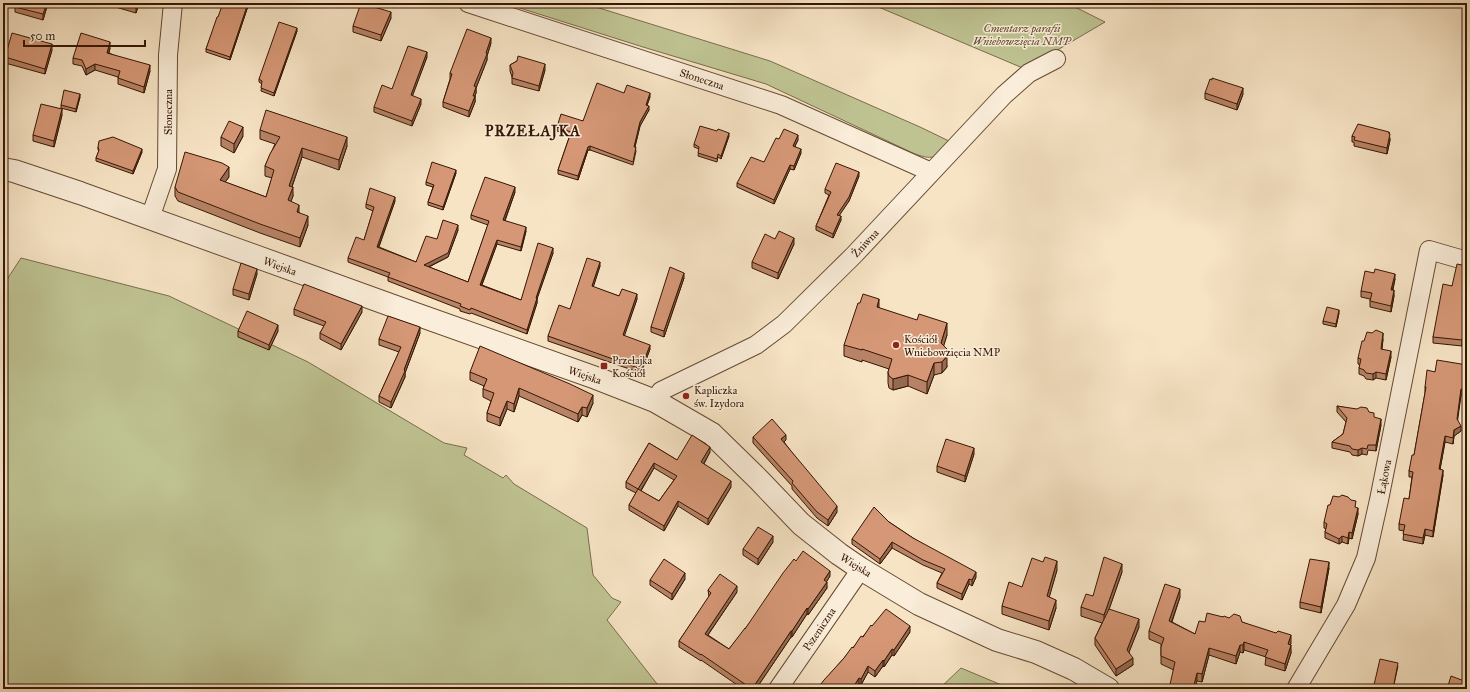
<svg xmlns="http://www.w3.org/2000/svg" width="1470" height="692" font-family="'IM FELL Great Primer',serif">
  <rect width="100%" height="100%" fill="#f7e4c5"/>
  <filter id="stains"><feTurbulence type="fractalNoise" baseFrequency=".005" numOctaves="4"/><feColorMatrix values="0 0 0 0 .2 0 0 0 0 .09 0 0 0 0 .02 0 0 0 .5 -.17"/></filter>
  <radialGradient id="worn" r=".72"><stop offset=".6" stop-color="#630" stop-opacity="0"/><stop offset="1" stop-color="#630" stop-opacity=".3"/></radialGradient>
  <g fill="#bfc392" stroke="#7a6d4b">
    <path d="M 504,3 L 583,3 L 770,61 L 920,127 L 951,142 C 935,157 936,161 915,154 L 766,84 L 643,47 Z"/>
    <path d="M 869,3 L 1067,3 L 1105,22 L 1025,69 Z"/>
    <path d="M 21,258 L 169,296 L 308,362 L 444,443 L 467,448 L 464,455 L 503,478 L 506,475 L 514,484 L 587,528 L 593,575 L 612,598 L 621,602 L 607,620 L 661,689 L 3,689 L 3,281 L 6,281 Z"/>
    <path d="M 961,668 L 1011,689 L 939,689 Z"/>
  </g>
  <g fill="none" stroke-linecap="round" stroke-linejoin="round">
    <g stroke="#664a34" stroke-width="20">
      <g id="minor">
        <path d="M 468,3 L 781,105 L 931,172"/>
        <path d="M 150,218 L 167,169 L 168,55 L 173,3"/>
        <path d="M 655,401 L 661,391 L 756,345 L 784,324 L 854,255 L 1004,95 L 1029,73 L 1056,59"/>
        <path d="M 778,689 L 861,569"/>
        <path d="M 1296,689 L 1346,605 L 1366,558 L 1379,500 L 1429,250 L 1467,261"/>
      </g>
    </g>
    <g stroke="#664a34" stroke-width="24">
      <path id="tertiary" d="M 3,169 L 14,171 L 80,193 L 410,312 L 596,378 L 655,401 L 712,434 L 759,480 L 801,524 L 839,554 L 861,569 L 919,604 L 997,640 L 1036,652 L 1074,669 L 1108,689"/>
    </g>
    <use href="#minor" stroke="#faedd9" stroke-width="18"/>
    <use href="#tertiary" stroke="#faedd9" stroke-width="22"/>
  </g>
  <g fill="#b78265" stroke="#361704" fill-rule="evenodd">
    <path d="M 48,3 L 43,20 L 15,12 L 15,7 Z"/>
    <path d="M 112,3 L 139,3 L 136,13 L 112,6 Z"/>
    <path d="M 249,3 L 230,60 L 206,52 L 206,49 L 218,17 Z"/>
    <path d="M 391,18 L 381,41 L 353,32 L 353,26 Z"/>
    <path d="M 297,31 L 274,96 L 261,91 L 262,84 L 259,82 L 259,79 Z"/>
    <path d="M 491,43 L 487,56 L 487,60 L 476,88 L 476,93 L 475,96 L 475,102 L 469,117 L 443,107 L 443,102 L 450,79 L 450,73 Z"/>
    <path d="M 110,48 L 109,53 L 150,71 L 144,93 L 118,84 L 118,77 L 95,70 L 86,75 L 82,66 L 73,64 L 73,58 Z"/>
    <path d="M 52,50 L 45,74 L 5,63 L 5,57 Z"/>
    <path d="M 427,57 L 412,96 L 421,104 L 412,126 L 374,112 L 374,107 L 392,89 Z"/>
    <path d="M 517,61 L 545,70 L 539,91 L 512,84 L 512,77 L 510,71 L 510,65 Z"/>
    <path d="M 624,93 L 650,97 L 647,105 L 649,110 L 640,126 L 635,147 L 636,151 L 633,165 L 590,150 L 588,150 L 578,180 L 558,174 L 558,170 L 570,135 L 557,131 L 557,127 L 583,121 Z"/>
    <path d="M 1205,93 L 1243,94 L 1237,110 L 1205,99 Z"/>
    <path d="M 80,97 L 76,112 L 61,108 L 61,105 Z"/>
    <path d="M 62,115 L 54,147 L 33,141 L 33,135 Z"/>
    <path d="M 260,130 L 347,146 L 339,170 L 302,157 L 292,187 L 293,196 L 291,201 L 308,225 L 300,247 L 260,233 L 178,201 L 175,196 L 175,187 L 229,177 L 225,182 L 266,197 L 272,178 L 265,176 L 265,166 L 275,144 L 260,139 Z"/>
    <path d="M 1389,134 L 1390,140 L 1387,154 L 1354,146 L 1354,142 L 1352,142 L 1352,136 Z"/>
    <path d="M 243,136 L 234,153 L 221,146 L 221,137 Z"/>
    <path d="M 729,136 L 721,159 L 718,157 L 717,162 L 698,156 L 699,149 L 694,147 L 694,144 Z"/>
    <path d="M 798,140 L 795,146 L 801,153 L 794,170 L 790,169 L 774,204 L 737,187 L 737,183 L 764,162 Z"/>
    <path d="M 98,147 L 142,152 L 133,174 L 96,161 L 96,158 L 99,151 L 98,150 Z"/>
    <path d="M 456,173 L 443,210 L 428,205 L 428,202 L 433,187 L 426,185 L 426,182 Z"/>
    <path d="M 859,176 L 849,201 L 839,215 L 841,220 L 833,238 L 816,230 L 816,226 L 829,195 L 825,193 L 825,189 Z"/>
    <path d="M 515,192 L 505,221 L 526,231 L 521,251 L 497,244 L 482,285 L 521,300 L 553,253 L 537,298 L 537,303 L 527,334 L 471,313 L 470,314 L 460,311 L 460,309 L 388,281 L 388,277 L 348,262 L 348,258 L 364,240 L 373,211 L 366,208 L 366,204 L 395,201 L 379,247 L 416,262 L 437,239 L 458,230 L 448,257 L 429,267 L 468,282 L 488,225 L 471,219 L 471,215 Z"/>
    <path d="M 775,239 L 794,244 L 778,279 L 752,268 L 752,262 Z"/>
    <path d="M 600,266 L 593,287 L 619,296 L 637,299 L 624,336 L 650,349 L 641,373 L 548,341 L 548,336 L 570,309 Z"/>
    <path d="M 1467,266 L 1467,322 L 1462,346 L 1433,343 L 1433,337 L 1452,286 Z"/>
    <path d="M 257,274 L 249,300 L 233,295 L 233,289 Z"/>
    <path d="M 684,278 L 664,337 L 651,332 L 651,327 Z"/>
    <path d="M 1395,279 L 1393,290 L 1394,296 L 1391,312 L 1370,307 L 1370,299 L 1361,297 L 1361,291 Z"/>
    <path d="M 879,308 L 947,335 L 943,346 L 947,367 L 942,373 L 934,375 L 927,394 L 908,386 L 893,390 L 889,388 L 888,383 L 888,372 L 889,369 L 862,360 L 862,362 L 844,356 L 844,345 Z"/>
    <path d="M 294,309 L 362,312 L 341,350 L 320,339 L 320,333 L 324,326 L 294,315 Z"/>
    <path d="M 1339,313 L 1336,327 L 1323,324 L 1323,321 Z"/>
    <path d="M 238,331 L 278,331 L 269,350 L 238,337 Z"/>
    <path d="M 420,333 L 405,373 L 405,377 L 391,408 L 379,402 L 379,396 L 399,352 L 379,345 L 379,339 Z"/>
    <path d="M 1383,339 L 1382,349 L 1391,357 L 1386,380 L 1376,378 L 1373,380 L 1366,379 L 1364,376 L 1359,374 L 1359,368 L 1360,365 L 1358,364 L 1358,358 Z"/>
    <path d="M 1467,365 L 1467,374 L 1463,395 L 1461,395 L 1457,420 L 1461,431 L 1454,436 L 1453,444 L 1445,442 L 1440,469 L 1443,475 L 1433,537 L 1425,535 L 1423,544 L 1403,540 L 1404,531 L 1399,530 L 1399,524 L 1409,499 L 1412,477 L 1409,477 L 1409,471 L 1414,455 L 1425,393 L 1425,387 L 1435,372 Z"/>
    <path d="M 470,372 L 593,403 L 587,417 L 582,415 L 578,422 L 519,396 L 514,412 L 507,409 L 500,426 L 487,421 L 487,413 L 491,401 L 483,397 L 483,389 L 484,386 L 470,380 Z"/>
    <path d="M 1337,406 L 1369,412 L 1381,425 L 1376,451 L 1368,450 L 1367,455 L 1362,454 L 1358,456 L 1352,455 L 1350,452 L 1332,448 L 1332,442 L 1343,434 L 1346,422 L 1337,412 Z"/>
    <path d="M 753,437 L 786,440 L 784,442 L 837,512 L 828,526 L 817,518 L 792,489 L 792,486 L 753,443 Z"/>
    <path d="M 649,443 L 677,460 L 710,452 L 704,464 L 731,487 L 708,525 L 678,506 L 664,531 L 629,510 L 629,505 L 636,493 L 626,488 L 626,482 ZM 654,468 L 674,480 L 659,501 L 641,491 Z"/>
    <path d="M 974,454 L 965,482 L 937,472 L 937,466 Z"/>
    <path d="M 1356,507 L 1358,514 L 1352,539 L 1349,538 L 1348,544 L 1342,542 L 1339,544 L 1325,538 L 1325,532 L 1326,529 L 1324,528 L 1324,522 Z"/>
    <path d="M 889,522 L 913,538 L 976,577 L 972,586 L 969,584 L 962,600 L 937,588 L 937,583 L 942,573 L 923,565 L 892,548 L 880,564 L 852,544 L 852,539 Z"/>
    <path d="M 773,542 L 758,565 L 743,555 L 743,549 Z"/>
    <path d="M 796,561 L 830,576 L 826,582 L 827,588 L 808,615 L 807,614 L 792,637 L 791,637 L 756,689 L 743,689 L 701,660 L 701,661 L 679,647 L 679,641 L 709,597 L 708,590 L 737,592 L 708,635 L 729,649 L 745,629 Z"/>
    <path d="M 1329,568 L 1321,613 L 1300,608 L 1300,602 Z"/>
    <path d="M 1057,570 L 1049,597 L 1056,608 L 1049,630 L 1002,614 L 1002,606 L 1022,587 Z"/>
    <path d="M 1122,572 L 1109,609 L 1139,627 L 1129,652 L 1133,665 L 1116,676 L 1095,645 L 1095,638 L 1102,623 L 1081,616 L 1081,607 L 1093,596 Z"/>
    <path d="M 685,579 L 672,600 L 650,585 L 650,580 Z"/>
    <path d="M 1180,597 L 1172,622 L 1195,634 L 1205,622 L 1223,617 L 1242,622 L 1291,643 L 1290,645 L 1291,653 L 1285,671 L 1265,665 L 1266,657 L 1244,650 L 1243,653 L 1240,652 L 1236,664 L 1209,655 L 1202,682 L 1197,681 L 1161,664 L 1161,644 L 1149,639 L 1149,631 Z"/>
    <path d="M 872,626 L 910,632 L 894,656 L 892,655 L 884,667 L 883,666 L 875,677 L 868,672 L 861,685 L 859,683 L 855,689 L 817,689 Z"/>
    <path d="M 1398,666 L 1393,689 L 1380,689 L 1374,688 L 1374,685 Z"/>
  </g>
  <g fill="#956a53" stroke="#361704">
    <path d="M 47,3 L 48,3 L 43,20 L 43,14 Z"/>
    <path d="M 137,3 L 139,3 L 136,13 L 136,7 Z"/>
    <path d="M 248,3 L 249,3 L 230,60 L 230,57 Z"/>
    <path d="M 391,12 L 391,18 L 381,41 L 381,35 Z"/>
    <path d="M 297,28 L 297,31 L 274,96 L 274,93 Z"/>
    <path d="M 491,38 L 491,43 L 487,56 L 487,60 L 476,88 L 476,93 L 473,101 L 473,96 L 474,86 Z"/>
    <path d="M 110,42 L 110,48 L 107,59 L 107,53 Z"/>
    <path d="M 52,44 L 52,50 L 45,74 L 45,69 Z"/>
    <path d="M 427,52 L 427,57 L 411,100 L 411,95 Z"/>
    <path d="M 95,64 L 95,70 L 86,75 L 86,69 Z"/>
    <path d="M 545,64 L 545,70 L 539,91 L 539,86 Z"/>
    <path d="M 150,65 L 150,71 L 144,93 L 144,87 Z"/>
    <path d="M 1243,88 L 1243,94 L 1237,110 L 1237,104 Z"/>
    <path d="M 650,93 L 650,97 L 646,108 L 646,105 Z"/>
    <path d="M 80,94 L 80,97 L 76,112 L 76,109 Z"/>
    <path d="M 475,96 L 475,102 L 469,117 L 469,111 Z"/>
    <path d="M 421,99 L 421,104 L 412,126 L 412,121 Z"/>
    <path d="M 649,106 L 649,110 L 640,126 L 634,150 L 634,147 L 640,122 Z"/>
    <path d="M 62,109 L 62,115 L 54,147 L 54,141 Z"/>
    <path d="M 243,127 L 243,136 L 234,153 L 234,144 Z"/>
    <path d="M 1389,132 L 1390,140 L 1387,154 L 1387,148 Z"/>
    <path d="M 729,133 L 729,136 L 721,159 L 721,156 Z"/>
    <path d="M 798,135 L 798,140 L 793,150 L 793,146 Z"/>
    <path d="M 347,137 L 347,146 L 339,170 L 339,160 Z"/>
    <path d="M 590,146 L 590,150 L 588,150 L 578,180 L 578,176 L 588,147 Z"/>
    <path d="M 302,148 L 302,157 L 289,195 L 289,186 Z"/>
    <path d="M 142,149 L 142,152 L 133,174 L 133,171 Z"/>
    <path d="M 801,149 L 801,153 L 794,170 L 794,166 Z"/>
    <path d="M 790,165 L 790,169 L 774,204 L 774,200 Z"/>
    <path d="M 229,167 L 229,177 L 220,189 L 220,180 Z"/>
    <path d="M 456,170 L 456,173 L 443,210 L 443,207 Z"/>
    <path d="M 859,172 L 859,176 L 849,201 L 837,219 L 837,215 Z"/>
    <path d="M 293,187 L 293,196 L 288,209 L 288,200 Z"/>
    <path d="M 515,187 L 515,192 L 503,225 L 503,220 Z"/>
    <path d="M 395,197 L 395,201 L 377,251 L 377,247 Z"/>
    <path d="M 299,205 L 299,214 L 297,212 Z"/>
    <path d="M 308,216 L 308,225 L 300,247 L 300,238 Z"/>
    <path d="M 841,216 L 841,220 L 833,238 L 833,234 Z"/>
    <path d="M 458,225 L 458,230 L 448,257 L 424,269 L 424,265 Z"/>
    <path d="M 526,227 L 526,231 L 521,251 L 521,247 Z"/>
    <path d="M 794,238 L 794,244 L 778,279 L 778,273 Z"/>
    <path d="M 497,240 L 497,244 L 480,289 L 480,285 Z"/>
    <path d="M 553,248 L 553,253 L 536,302 L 536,298 Z"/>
    <path d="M 600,262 L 600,266 L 592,291 L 592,286 Z"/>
    <path d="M 257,269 L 257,274 L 249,300 L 249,294 Z"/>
    <path d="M 684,273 L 684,278 L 664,337 L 664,331 Z"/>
    <path d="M 1395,274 L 1395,279 L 1391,295 L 1391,290 Z"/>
    <path d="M 1394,290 L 1394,296 L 1391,312 L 1391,306 Z"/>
    <path d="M 637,294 L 637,299 L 623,340 L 623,335 Z"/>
    <path d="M 537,298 L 537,303 L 527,334 L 527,330 Z"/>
    <path d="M 879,299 L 879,310 L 877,307 Z"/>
    <path d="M 362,306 L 362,312 L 341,350 L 341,344 Z"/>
    <path d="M 1339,310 L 1339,313 L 1336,327 L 1336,324 Z"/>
    <path d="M 1467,316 L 1467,322 L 1462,346 L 1462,340 Z"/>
    <path d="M 947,323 L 947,335 L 941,355 L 941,343 Z"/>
    <path d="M 278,325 L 278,331 L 269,350 L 269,345 Z"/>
    <path d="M 420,327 L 420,333 L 405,373 L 405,377 L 391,408 L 391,402 L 404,370 Z"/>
    <path d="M 1383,333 L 1383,339 L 1381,355 L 1381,349 Z"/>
    <path d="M 650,345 L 650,349 L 641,373 L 641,369 Z"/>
    <path d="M 1391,351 L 1391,357 L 1386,380 L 1386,374 Z"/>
    <path d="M 947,356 L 947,367 L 942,373 L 942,362 Z"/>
    <path d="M 934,363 L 934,375 L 927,394 L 927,382 Z"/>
    <path d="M 1467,368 L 1467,374 L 1463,395 L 1463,389 Z"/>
    <path d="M 1376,372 L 1376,378 L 1373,380 L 1373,374 Z"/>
    <path d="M 908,375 L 908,386 L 893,390 L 893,379 Z"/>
    <path d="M 519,388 L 519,396 L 514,412 L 514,404 Z"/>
    <path d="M 1461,389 L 1461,395 L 1457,425 L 1457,419 Z"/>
    <path d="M 593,395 L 593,403 L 587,417 L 587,408 Z"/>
    <path d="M 507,401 L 507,409 L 500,426 L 500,418 Z"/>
    <path d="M 582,407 L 582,415 L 578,422 L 578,414 Z"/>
    <path d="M 1381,419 L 1381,425 L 1376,451 L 1376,445 Z"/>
    <path d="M 1461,426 L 1461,431 L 1454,436 L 1453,444 L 1454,430 Z"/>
    <path d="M 786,435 L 786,440 L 781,445 L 781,439 Z"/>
    <path d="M 1445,436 L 1445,442 L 1439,475 L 1439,469 Z"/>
    <path d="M 710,447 L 710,452 L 701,468 L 701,462 Z"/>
    <path d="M 974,448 L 974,454 L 965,482 L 965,476 Z"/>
    <path d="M 1362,448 L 1362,454 L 1358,456 L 1358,450 Z"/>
    <path d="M 654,463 L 654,468 L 638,495 L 638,489 Z"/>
    <path d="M 1443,470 L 1443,475 L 1433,537 L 1433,531 Z"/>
    <path d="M 731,481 L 731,487 L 708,525 L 708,519 Z"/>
    <path d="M 678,501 L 678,506 L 664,531 L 664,526 Z"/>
    <path d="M 837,506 L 837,512 L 828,526 L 828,520 Z"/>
    <path d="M 1358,508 L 1358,514 L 1352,539 L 1352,533 Z"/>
    <path d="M 1425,529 L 1425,535 L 1423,544 L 1423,538 Z"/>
    <path d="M 1349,532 L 1349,538 L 1348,544 L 1348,538 Z"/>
    <path d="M 773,536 L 773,542 L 758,565 L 758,559 Z"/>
    <path d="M 1342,536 L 1342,542 L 1339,544 L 1339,539 Z"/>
    <path d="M 892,542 L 892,548 L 880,564 L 880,559 Z"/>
    <path d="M 1057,561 L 1057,570 L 1047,605 L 1047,596 Z"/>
    <path d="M 1329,562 L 1329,568 L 1321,613 L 1321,607 Z"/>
    <path d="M 1122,564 L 1122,572 L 1104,624 L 1104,615 Z"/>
    <path d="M 830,571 L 830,576 L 824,586 L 824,580 Z"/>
    <path d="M 976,572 L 976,577 L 972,586 L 972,580 Z"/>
    <path d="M 685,573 L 685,579 L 672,600 L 672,594 Z"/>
    <path d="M 969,579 L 969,584 L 962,600 L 962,594 Z"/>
    <path d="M 827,582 L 827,588 L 808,615 L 808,609 Z"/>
    <path d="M 737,586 L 737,592 L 705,639 L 705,634 Z"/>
    <path d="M 1180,589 L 1180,597 L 1169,629 L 1169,621 Z"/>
    <path d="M 1056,600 L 1056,608 L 1049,630 L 1049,621 Z"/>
    <path d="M 807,608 L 807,614 L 792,637 L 792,631 Z"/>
    <path d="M 1139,619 L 1139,627 L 1127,657 L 1127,650 Z"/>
    <path d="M 910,626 L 910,632 L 894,656 L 894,650 Z"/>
    <path d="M 791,631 L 791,637 L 756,689 L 752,689 Z"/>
    <path d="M 1291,635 L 1291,643 L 1288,652 L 1288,644 Z"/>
    <path d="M 1244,642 L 1244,650 L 1243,653 L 1243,645 Z"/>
    <path d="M 1240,645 L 1240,652 L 1236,664 L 1236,656 Z"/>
    <path d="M 1291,645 L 1291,653 L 1285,671 L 1285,664 Z"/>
    <path d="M 1209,648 L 1209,655 L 1202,682 L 1202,674 Z"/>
    <path d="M 892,649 L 892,655 L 884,667 L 884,661 Z"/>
    <path d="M 1133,658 L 1133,665 L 1116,676 L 1116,669 Z"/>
    <path d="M 883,660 L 883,666 L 875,677 L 875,671 Z"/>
    <path d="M 868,666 L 868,672 L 861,685 L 861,679 Z"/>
    <path d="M 1197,673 L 1197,681 L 1195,689 L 1193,689 Z"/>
    <path d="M 859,678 L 859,683 L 855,689 L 852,689 Z"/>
  </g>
  <g fill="#d59776" stroke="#361704">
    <path d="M 16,3 L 47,3 L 43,14 L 15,7 Z"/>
    <path d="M 123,3 L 137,3 L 136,7 Z"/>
    <path d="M 223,3 L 248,3 L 230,57 L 206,49 L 217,17 L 218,17 Z"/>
    <path d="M 361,3 L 391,12 L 381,35 L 353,26 Z"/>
    <path d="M 279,22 L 297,28 L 274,93 L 261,88 L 262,81 L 259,79 Z"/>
    <path d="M 467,29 L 491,38 L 486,53 L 487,54 L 474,86 L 476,87 L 473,96 L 475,96 L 469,111 L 443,102 L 452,74 L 450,73 Z"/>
    <path d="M 12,33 L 52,44 L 45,69 L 5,57 Z"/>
    <path d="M 81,33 L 110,42 L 107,53 L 150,65 L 144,87 L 118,78 L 120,71 L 95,64 L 86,69 L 82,60 L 73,58 Z"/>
    <path d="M 408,46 L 427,52 L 411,95 L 421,99 L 412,121 L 374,107 L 382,85 L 392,89 Z"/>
    <path d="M 518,56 L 545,64 L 539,86 L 512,78 L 513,73 L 510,65 L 517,61 Z"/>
    <path d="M 1212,78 L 1243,88 L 1237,104 L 1205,93 L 1210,79 L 1212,80 Z"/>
    <path d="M 597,83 L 624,93 L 627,85 L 650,93 L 646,105 L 649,106 L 640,122 L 634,147 L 636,147 L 633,162 L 590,146 L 588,147 L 578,176 L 558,170 L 571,132 L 557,127 L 561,114 L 583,121 Z"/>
    <path d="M 64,90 L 80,94 L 76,109 L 61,105 Z"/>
    <path d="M 41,104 L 62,109 L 54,141 L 33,135 Z"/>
    <path d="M 266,110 L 347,137 L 339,160 L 302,148 L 289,186 L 293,187 L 288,200 L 299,205 L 297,212 L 308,216 L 300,238 L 260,224 L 178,192 L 175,187 L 185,152 L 222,163 L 229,167 L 220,180 L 266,197 L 274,170 L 265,166 L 270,154 L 280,137 L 260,130 Z"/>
    <path d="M 229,121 L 243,127 L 234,144 L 221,137 Z"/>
    <path d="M 1358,124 L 1389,132 L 1389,134 L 1390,134 L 1387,148 L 1354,140 L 1355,137 L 1352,136 Z"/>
    <path d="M 700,126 L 717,131 L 718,129 L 729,133 L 721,156 L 718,154 L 717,159 L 698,153 L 699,147 L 694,144 Z"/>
    <path d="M 784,129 L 798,135 L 793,146 L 801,149 L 794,166 L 790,165 L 774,200 L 737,183 L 751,157 L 764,162 L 776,138 L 779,139 Z"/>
    <path d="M 113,137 L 142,149 L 133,171 L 96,158 L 99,150 L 98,147 L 99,141 Z"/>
    <path d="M 432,162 L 456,170 L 443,207 L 428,202 L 434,185 L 426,182 Z"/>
    <path d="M 836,163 L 859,172 L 849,197 L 837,215 L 841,216 L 833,234 L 816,226 L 831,192 L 825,189 Z"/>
    <path d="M 485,177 L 515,187 L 503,220 L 526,227 L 521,247 L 497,240 L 480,285 L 521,300 L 538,243 L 553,248 L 536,298 L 537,298 L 527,330 L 471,308 L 470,310 L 460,306 L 461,304 L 388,277 L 390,273 L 348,258 L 356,237 L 364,240 L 374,207 L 366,204 L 370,188 L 395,197 L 377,247 L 416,262 L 426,236 L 437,239 L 443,220 L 458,225 L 448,253 L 424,265 L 468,282 L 489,221 L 471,215 Z"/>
    <path d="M 779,231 L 794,238 L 778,273 L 752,262 L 765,234 L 775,239 Z"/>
    <path d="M 587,258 L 600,262 L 592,286 L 619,296 L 622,289 L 637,294 L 623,335 L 650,345 L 641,369 L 548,336 L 559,305 L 570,309 Z"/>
    <path d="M 241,263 L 257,269 L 249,294 L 233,289 Z"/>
    <path d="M 1457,264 L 1467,266 L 1467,316 L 1462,340 L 1433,337 L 1443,284 L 1452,286 Z"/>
    <path d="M 670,267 L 684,273 L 664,331 L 651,327 Z"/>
    <path d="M 1375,269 L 1395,274 L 1391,290 L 1394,290 L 1391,306 L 1370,301 L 1372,293 L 1361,291 L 1365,271 L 1374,273 Z"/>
    <path d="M 304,284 L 362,306 L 341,344 L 320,333 L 326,322 L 294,309 Z"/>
    <path d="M 863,294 L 879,299 L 877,307 L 917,320 L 919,314 L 947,323 L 941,343 L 947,349 L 947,356 L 942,362 L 934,363 L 927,382 L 908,375 L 893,379 L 889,376 L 888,372 L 892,359 L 862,349 L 862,350 L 844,345 L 858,303 L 860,303 Z"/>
    <path d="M 1327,307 L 1339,310 L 1336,324 L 1323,321 Z"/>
    <path d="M 247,311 L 278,325 L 269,345 L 238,331 Z"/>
    <path d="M 388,316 L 420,327 L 404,370 L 405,371 L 391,402 L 379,396 L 401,347 L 379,339 Z"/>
    <path d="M 1376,330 L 1383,333 L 1381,349 L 1391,351 L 1386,374 L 1376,372 L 1373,374 L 1366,373 L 1364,370 L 1359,368 L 1361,359 L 1358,358 L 1362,341 L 1364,341 L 1367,332 L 1372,333 Z"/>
    <path d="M 480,346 L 570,384 L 593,395 L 587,408 L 582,407 L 578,414 L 519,388 L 514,404 L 507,401 L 500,418 L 487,413 L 494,393 L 483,389 L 487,379 L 470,372 Z"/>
    <path d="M 1437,360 L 1467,365 L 1467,368 L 1463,389 L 1461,389 L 1457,419 L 1461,426 L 1454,430 L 1453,438 L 1445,436 L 1439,469 L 1443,470 L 1433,531 L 1425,529 L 1423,538 L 1403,534 L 1405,525 L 1399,524 L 1404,498 L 1409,499 L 1413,472 L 1409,471 L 1412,455 L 1414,455 L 1426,387 L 1425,387 L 1427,370 L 1435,372 Z"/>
    <path d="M 1337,406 L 1357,409 L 1361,407 L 1367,408 L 1369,412 L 1374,413 L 1374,417 L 1381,419 L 1376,445 L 1368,445 L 1367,449 L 1362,448 L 1358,450 L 1352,449 L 1350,446 L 1332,442 L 1343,434 L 1347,418 Z"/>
    <path d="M 772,419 L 786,435 L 781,439 L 837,506 L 828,520 L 817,512 L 792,483 L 793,481 L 753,437 Z"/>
    <path d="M 692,435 L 710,447 L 701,462 L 731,481 L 708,519 L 678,501 L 664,526 L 629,505 L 638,489 L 659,501 L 677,476 L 654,463 L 638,489 L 626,482 L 649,443 L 677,460 Z"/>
    <path d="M 946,439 L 974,448 L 965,476 L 937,466 Z"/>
    <path d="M 1342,495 L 1348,497 L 1351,500 L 1356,501 L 1355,507 L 1358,508 L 1352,533 L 1349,532 L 1348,538 L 1342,536 L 1339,539 L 1325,532 L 1327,524 L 1324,522 L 1328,505 L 1330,505 L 1333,496 L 1339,497 Z"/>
    <path d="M 874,507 L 889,522 L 913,538 L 976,572 L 972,580 L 969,579 L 962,594 L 937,583 L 945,569 L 923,560 L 892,542 L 880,559 L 852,539 Z"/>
    <path d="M 758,527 L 773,536 L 758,559 L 743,549 Z"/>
    <path d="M 803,551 L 830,571 L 824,580 L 827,582 L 808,609 L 807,608 L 792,631 L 791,631 L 752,689 L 701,654 L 701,655 L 679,641 L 711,593 L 708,590 L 720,574 L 737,586 L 705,634 L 729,649 L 745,628 L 745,629 L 783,573 L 794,559 L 796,561 Z"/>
    <path d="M 1045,557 L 1057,561 L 1047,596 L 1056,600 L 1049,621 L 1002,606 L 1009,582 L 1022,587 L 1032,558 L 1043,562 Z"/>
    <path d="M 1104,557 L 1122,564 L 1104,615 L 1081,607 L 1086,594 L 1093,596 Z"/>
    <path d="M 664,559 L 685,573 L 672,594 L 650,580 Z"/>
    <path d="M 1310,559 L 1329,562 L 1321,607 L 1300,602 Z"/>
    <path d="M 1165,584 L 1180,589 L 1169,621 L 1195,634 L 1199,621 L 1205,622 L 1207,613 L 1223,617 L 1224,616 L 1229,618 L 1234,614 L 1240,616 L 1242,622 L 1276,633 L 1278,631 L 1291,635 L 1288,644 L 1291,645 L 1285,664 L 1265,657 L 1268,650 L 1244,642 L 1243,645 L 1240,645 L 1236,656 L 1209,648 L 1202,674 L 1197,673 L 1193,689 L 1169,689 L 1175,662 L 1161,656 L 1161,647 L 1164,638 L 1149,631 Z"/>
    <path d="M 886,609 L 910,626 L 894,650 L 892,649 L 884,661 L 883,660 L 875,671 L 868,666 L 861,679 L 859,678 L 852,689 L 849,688 L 849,689 L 817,689 L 824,680 L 844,658 L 852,647 L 853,648 L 861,636 L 863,637 L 871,625 L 872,626 Z"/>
    <path d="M 1109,609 L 1139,619 L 1127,650 L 1133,658 L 1116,669 L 1095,638 Z"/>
    <path d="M 1380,659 L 1398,663 L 1393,689 L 1374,685 Z"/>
    <path d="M 1451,676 L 1467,682 L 1467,689 L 1447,689 Z"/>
    <path d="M 1316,684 L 1330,689 L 1314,689 Z"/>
    <path d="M 1254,686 L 1261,689 L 1252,689 Z"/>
  </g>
  <g fill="#8f2418" stroke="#faedd9" stroke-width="1.5">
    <circle cx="896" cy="345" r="4"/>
    <rect x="600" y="362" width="8" height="8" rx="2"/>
    <circle cx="686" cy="396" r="4"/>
  </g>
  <g text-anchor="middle" stroke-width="3" stroke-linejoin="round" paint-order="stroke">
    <g font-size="11" font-style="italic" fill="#5f4b2f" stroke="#faedd9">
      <text x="1022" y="32">Cmentarz parafii<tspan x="1022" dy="13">Wniebowzięcia NMP</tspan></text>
    </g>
    <g font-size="11" fill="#361704" stroke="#faedd9">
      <text transform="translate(702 79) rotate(18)" y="4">Słoneczna</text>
      <text transform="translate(168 112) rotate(-90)" y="4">Słoneczna</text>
      <text transform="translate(865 243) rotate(-47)" y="4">Żniwna</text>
      <text transform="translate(280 266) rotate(20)" y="4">Wiejska</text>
      <text transform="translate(585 375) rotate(19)" y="4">Wiejska</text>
      <text transform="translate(1384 477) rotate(-79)" y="4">Łąkowa</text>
      <text transform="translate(856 565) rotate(32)" y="4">Wiejska</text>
      <text transform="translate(819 629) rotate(-56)" y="4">Pszeniczna</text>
    </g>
    <g font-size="11" fill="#361704" stroke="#faedd9" text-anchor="start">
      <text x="904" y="343">Kościół<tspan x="904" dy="13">Wniebowzięcia NMP</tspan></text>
      <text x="612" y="364">Przełajka<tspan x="612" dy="13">Kościół</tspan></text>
      <text x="694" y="394">Kapliczka<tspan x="694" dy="13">św. Izydora</tspan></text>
    </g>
    <g font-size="15" font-weight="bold" letter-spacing="1" fill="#361704" stroke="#faedd9">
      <text x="533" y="136">PRZEŁAJKA</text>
    </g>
  </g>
  <rect width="1470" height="692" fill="none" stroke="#f7e4c5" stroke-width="16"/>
  <rect x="4" y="4" width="1462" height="684" fill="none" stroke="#361704" stroke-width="2"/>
  <rect x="8" y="8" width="1454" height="676" fill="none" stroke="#361704"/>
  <path d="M24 40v6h121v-6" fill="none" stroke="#361704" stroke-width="2"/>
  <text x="30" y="40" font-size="12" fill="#361704" stroke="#faedd9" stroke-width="3" paint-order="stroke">50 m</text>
  <rect width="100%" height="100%" filter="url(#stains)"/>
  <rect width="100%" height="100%" fill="url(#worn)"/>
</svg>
